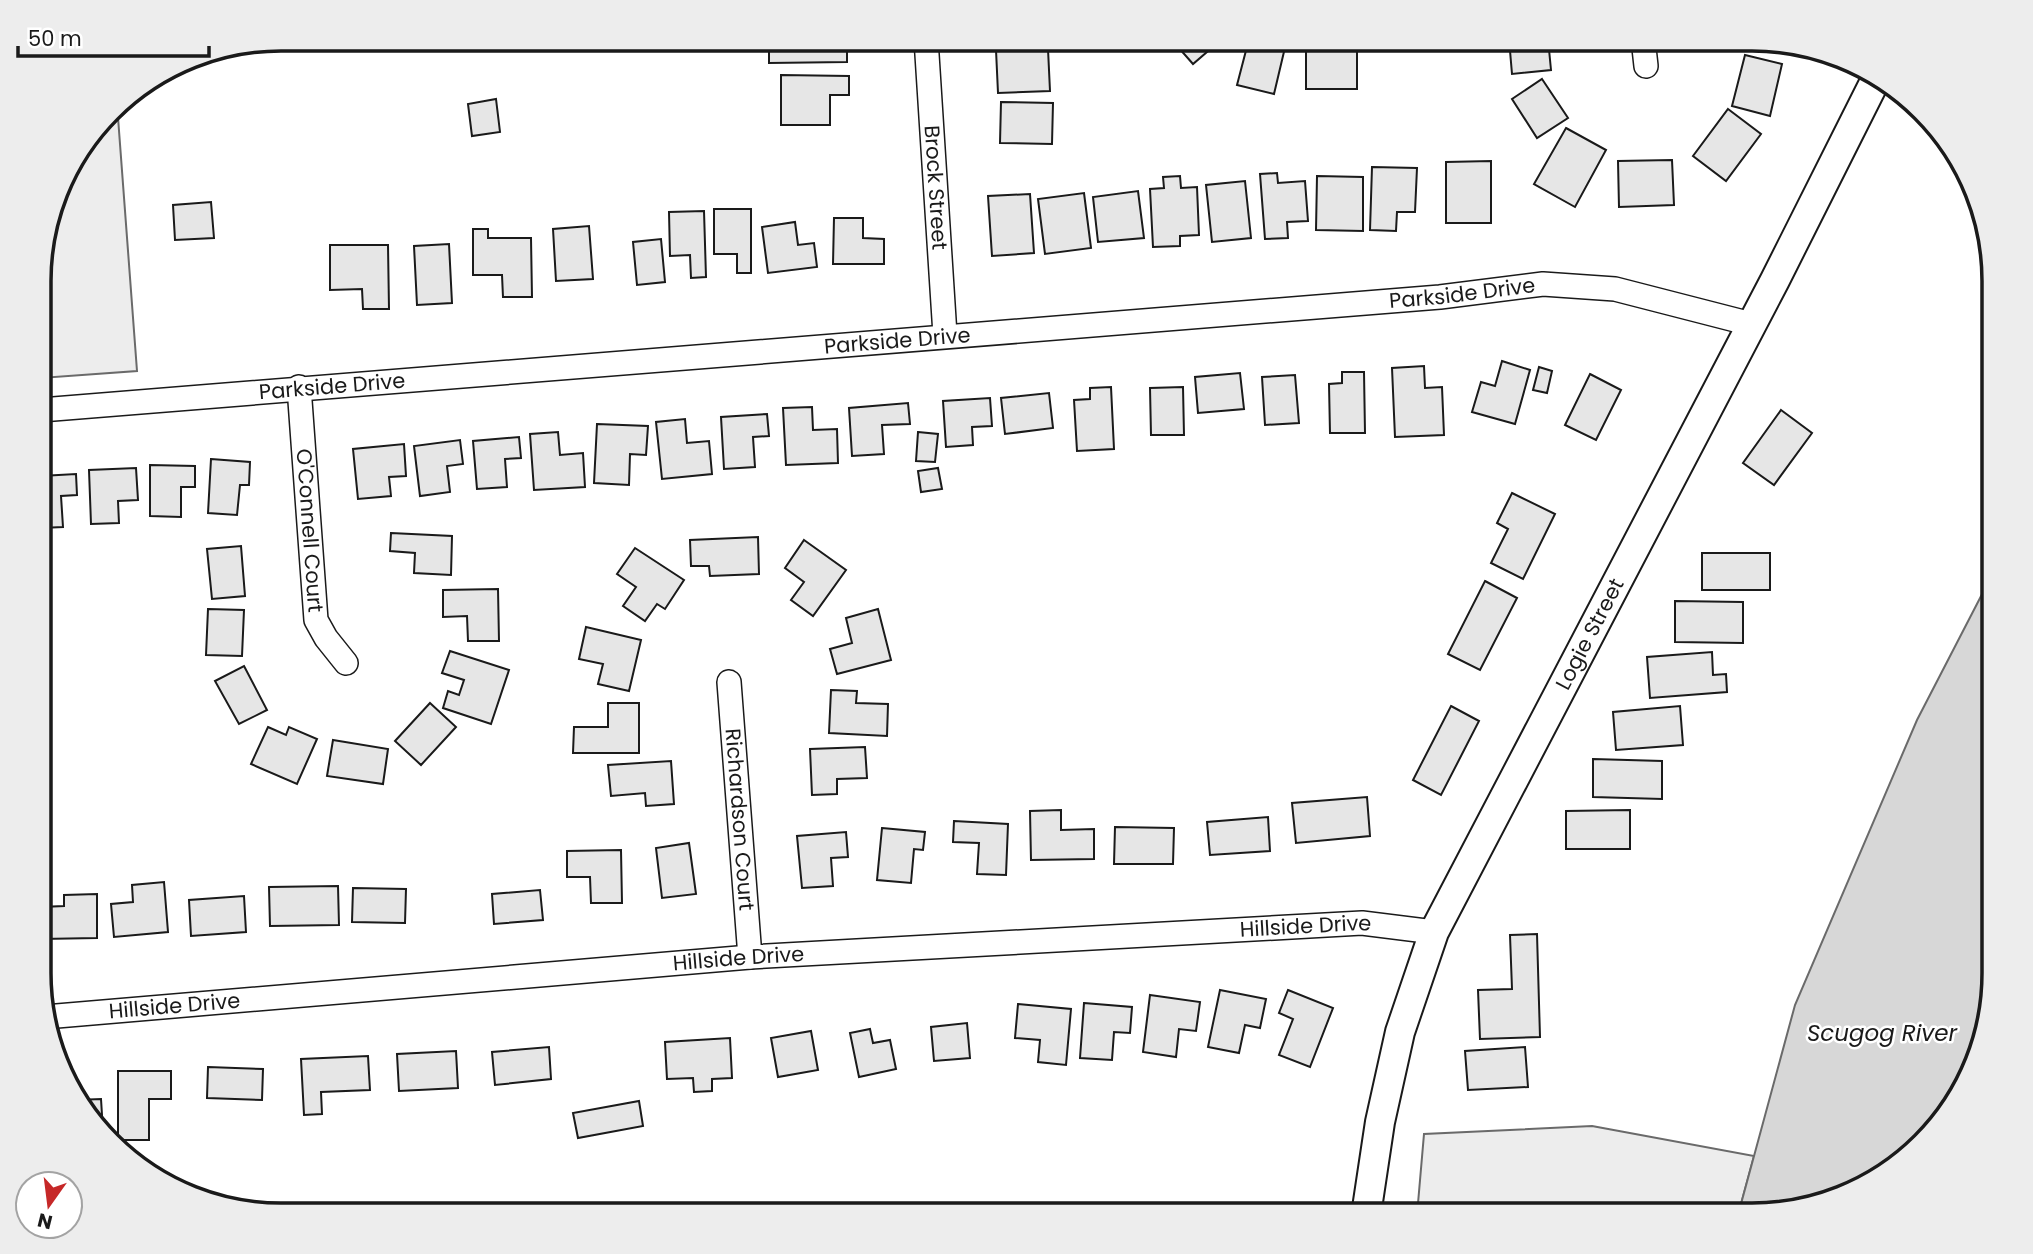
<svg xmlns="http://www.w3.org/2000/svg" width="2033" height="1254" font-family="Poppins,sans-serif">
  <rect width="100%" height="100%" fill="#fff"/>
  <g fill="#ededed" stroke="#6a6a6a" stroke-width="2">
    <path d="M 117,104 L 137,371 L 41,378 L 41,250 L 64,174 Z"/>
    <path d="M 1592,1126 L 1754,1156 L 1738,1215 L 1417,1215 L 1424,1134 Z"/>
  </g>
  <path fill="#d7d7d7" stroke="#6a6a6a" stroke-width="2" d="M 1994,571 L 1994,988 L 1954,1107 L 1873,1183 L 1767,1215 L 1738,1215 L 1795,1005 L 1917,720 Z"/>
  <g fill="#e6e6e6" stroke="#1a1a1a" stroke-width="2">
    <path d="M 769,39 L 847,40 L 847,62 L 769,63 Z"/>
    <path d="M 995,39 L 1045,39 L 995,42 Z"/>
    <path d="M 1171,39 L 1222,39 L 1193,64 Z"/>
    <path d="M 1249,39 L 1268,42 L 1268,39 L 1287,39 L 1274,94 L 1237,85 Z"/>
    <rect x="1306" y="39" width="51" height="50"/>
    <path d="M 1509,39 L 1548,39 L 1551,70 L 1512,74 Z"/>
    <path d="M 1733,39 L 1752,39 L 1797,46 L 1733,47 Z"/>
    <path d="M 1048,49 L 1050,91 L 998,93 L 996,50 Z"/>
    <path d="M 1745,55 L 1782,64 L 1770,116 L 1732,106 Z"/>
    <path d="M 781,75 L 849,76 L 849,95 L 830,95 L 830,125 L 781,125 Z"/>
    <path d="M 1542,79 L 1568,118 L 1537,138 L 1512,99 Z"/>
    <path d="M 496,99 L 500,132 L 472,136 L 468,104 Z"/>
    <path d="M 1001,102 L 1053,103 L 1052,144 L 1000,143 Z"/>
    <path d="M 1728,109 L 1761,134 L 1726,181 L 1693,156 Z"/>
    <path d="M 1566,128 L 1606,150 L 1575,207 L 1534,184 Z"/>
    <path d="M 1672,160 L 1674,205 L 1619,207 L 1618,161 Z"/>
    <path d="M 1491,161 L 1491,223 L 1446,223 L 1446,162 Z"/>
    <path d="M 1372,167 L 1417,168 L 1415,212 L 1397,212 L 1396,231 L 1370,230 Z"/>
    <path d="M 1277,173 L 1278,183 L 1305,181 L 1308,221 L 1287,222 L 1288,238 L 1265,239 L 1260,174 Z"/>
    <path d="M 1180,176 L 1181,188 L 1197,187 L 1199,235 L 1180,236 L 1180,246 L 1153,247 L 1150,189 L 1164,188 L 1163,177 Z"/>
    <path d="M 1317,176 L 1363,177 L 1363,231 L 1316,230 Z"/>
    <path d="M 1245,181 L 1251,238 L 1212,242 L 1206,185 Z"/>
    <path d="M 1138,191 L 1144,238 L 1098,242 L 1093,197 Z"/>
    <path d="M 1084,193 L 1091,248 L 1045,254 L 1038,199 Z"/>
    <path d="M 1030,194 L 1034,253 L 992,256 L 988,196 Z"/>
    <path d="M 211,202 L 214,238 L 175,240 L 173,205 Z"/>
    <path d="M 714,209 L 751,209 L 751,273 L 737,273 L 737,254 L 714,254 Z"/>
    <path d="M 704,211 L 706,277 L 691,278 L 690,255 L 670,256 L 669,212 Z"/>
    <path d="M 834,218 L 863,218 L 863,238 L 884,239 L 884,264 L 833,264 Z"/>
    <path d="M 795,222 L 798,245 L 814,243 L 817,267 L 768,273 L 762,227 Z"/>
    <path d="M 589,226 L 593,279 L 556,281 L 553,229 Z"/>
    <path d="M 473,229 L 488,229 L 488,238 L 531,238 L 532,297 L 503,297 L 502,275 L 473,275 Z"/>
    <path d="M 661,239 L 665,282 L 637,285 L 633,242 Z"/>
    <path d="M 449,244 L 452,303 L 417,305 L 414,246 Z"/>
    <path d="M 330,245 L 388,245 L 389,309 L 363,309 L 362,289 L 330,290 Z"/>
    <path d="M 1502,361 L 1530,370 L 1515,424 L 1472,412 L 1481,382 L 1495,386 Z"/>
    <path d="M 1424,366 L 1425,388 L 1442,387 L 1444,435 L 1395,437 L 1392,368 Z"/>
    <path d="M 1539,367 L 1552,371 L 1547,393 L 1533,390 Z"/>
    <path d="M 1342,372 L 1364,372 L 1365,433 L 1330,433 L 1329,384 L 1342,383 Z"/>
    <path d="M 1240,373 L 1244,409 L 1198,413 L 1195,377 Z"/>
    <path d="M 1590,374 L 1621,390 L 1596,440 L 1565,425 Z"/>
    <path d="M 1295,375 L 1299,423 L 1265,425 L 1262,377 Z"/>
    <path d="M 1111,387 L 1114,449 L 1077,451 L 1074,400 L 1090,399 L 1090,388 Z"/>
    <path d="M 1183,387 L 1184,435 L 1151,435 L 1150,388 Z"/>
    <path d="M 1049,393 L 1053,428 L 1005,434 L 1001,398 Z"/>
    <path d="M 990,398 L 992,426 L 972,427 L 973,445 L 946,447 L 943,401 Z"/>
    <path d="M 908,403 L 910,424 L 882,425 L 884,454 L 852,456 L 849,408 Z"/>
    <path d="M 812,407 L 813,430 L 837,429 L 838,463 L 786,465 L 783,408 Z"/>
    <path d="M 1781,410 L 1812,433 L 1774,485 L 1743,463 Z"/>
    <path d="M 767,414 L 769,436 L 753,437 L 755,467 L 724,469 L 721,417 Z"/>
    <path d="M 685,419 L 687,443 L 709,441 L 712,474 L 662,479 L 656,422 Z"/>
    <path d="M 597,424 L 648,426 L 646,455 L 630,454 L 629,485 L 594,483 Z"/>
    <path d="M 558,432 L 560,455 L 583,453 L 585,487 L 534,490 L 530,434 Z"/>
    <path d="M 918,432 L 938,434 L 935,462 L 916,461 Z"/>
    <path d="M 519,437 L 521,458 L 505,459 L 507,487 L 477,489 L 473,441 Z"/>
    <path d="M 460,440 L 463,464 L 447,466 L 450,492 L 420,496 L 414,446 Z"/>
    <path d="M 404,444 L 406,476 L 389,477 L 391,496 L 358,499 L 353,449 Z"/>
    <path d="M 211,459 L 250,462 L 249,485 L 240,485 L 237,515 L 208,513 Z"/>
    <path d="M 150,465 L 195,466 L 195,487 L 181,487 L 181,517 L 150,516 Z"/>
    <path d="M 136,468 L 138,500 L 118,501 L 119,523 L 91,524 L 89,470 Z"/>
    <path d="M 938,468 L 942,489 L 921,492 L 918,471 Z"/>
    <path d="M 76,474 L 77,495 L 61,496 L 63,527 L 41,528 L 41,476 Z"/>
    <path d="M 1512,493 L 1555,514 L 1523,579 L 1491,563 L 1508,529 L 1497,523 Z"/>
    <path d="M 391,533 L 452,536 L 451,575 L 414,573 L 415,553 L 390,551 Z"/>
    <path d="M 758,537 L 759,574 L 710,576 L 709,566 L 691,566 L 690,540 Z"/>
    <path d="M 804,540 L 846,570 L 813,616 L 791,600 L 804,582 L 785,568 Z"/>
    <path d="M 241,546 L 245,596 L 212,599 L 207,549 Z"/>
    <path d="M 635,548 L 684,580 L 665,609 L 657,604 L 645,621 L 623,606 L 636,587 L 617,574 Z"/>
    <rect x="1702" y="553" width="68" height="37"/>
    <path d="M 1485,581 L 1517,598 L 1480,670 L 1448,654 Z"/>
    <path d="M 498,589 L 499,641 L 468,641 L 467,616 L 443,617 L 443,590 Z"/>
    <path d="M 1675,601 L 1743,602 L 1743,643 L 1675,642 Z"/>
    <path d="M 208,609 L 244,610 L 242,656 L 206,655 Z"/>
    <path d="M 878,609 L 891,660 L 837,674 L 830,649 L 852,643 L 846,618 Z"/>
    <path d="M 586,627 L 641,640 L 629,691 L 598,684 L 603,664 L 579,659 Z"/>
    <path d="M 450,651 L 509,670 L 491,724 L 443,708 L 448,691 L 459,695 L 464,680 L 442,673 Z"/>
    <path d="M 1712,652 L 1713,675 L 1726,674 L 1727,692 L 1650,698 L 1647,657 Z"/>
    <path d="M 244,666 L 267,710 L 239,724 L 215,681 Z"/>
    <path d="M 831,690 L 857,691 L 856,703 L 888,704 L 887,736 L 829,733 Z"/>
    <path d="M 430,703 L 456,727 L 421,765 L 395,741 Z"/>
    <path d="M 608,703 L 639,703 L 639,753 L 573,753 L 574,727 L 608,727 Z"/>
    <path d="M 1451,706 L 1479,721 L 1441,795 L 1413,780 Z"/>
    <path d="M 1680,706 L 1683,745 L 1616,750 L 1613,712 Z"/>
    <path d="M 268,727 L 286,735 L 289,727 L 317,739 L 297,784 L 251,764 Z"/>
    <path d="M 333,740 L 388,749 L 383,784 L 327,776 Z"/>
    <path d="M 865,747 L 867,778 L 837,779 L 837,794 L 812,795 L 810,749 Z"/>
    <path d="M 1593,759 L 1662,761 L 1662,799 L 1593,797 Z"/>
    <path d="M 671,761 L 674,804 L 646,806 L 645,793 L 611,796 L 608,765 Z"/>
    <path d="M 1367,797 L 1370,836 L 1296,843 L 1292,803 Z"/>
    <path d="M 1061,810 L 1061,830 L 1094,829 L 1094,859 L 1031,860 L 1030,811 Z"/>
    <path d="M 1630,810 L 1630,849 L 1566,849 L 1566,811 Z"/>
    <path d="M 1268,817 L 1270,851 L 1210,855 L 1207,822 Z"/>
    <path d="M 954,821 L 1008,824 L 1006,875 L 977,874 L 979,843 L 953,842 Z"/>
    <path d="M 1115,827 L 1174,828 L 1173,864 L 1114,864 Z"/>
    <path d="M 882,828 L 925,832 L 923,850 L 914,849 L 911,883 L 877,880 Z"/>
    <path d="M 846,832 L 848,857 L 831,858 L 833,886 L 802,888 L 797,836 Z"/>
    <path d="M 689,843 L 696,894 L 662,898 L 656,848 Z"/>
    <path d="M 621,850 L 622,903 L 591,903 L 590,877 L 567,877 L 567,851 Z"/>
    <path d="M 164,882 L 168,932 L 114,937 L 111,904 L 133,902 L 132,885 Z"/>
    <path d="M 338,886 L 339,925 L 270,926 L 269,887 Z"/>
    <path d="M 353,888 L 406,889 L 405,923 L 352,922 Z"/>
    <path d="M 540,890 L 543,920 L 494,924 L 492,894 Z"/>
    <path d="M 97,894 L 97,938 L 41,939 L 41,907 L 64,906 L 64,895 Z"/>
    <path d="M 244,896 L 246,932 L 191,936 L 189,900 Z"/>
    <path d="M 1537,934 L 1540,1037 L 1480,1039 L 1478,990 L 1512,989 L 1510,935 Z"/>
    <path d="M 1220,990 L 1266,999 L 1260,1028 L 1245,1025 L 1239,1053 L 1208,1047 Z"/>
    <path d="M 1288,990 L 1333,1008 L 1310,1067 L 1279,1055 L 1293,1019 L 1279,1013 Z"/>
    <path d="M 1150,995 L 1200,1002 L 1196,1031 L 1179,1029 L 1176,1057 L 1143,1052 Z"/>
    <path d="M 1084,1003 L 1132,1007 L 1130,1033 L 1114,1032 L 1112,1060 L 1080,1058 Z"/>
    <path d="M 1018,1004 L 1071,1009 L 1066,1065 L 1038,1062 L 1040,1040 L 1015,1038 Z"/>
    <path d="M 967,1023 L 970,1058 L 934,1061 L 931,1027 Z"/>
    <path d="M 870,1029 L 873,1043 L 890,1040 L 896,1069 L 859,1077 L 850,1033 Z"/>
    <path d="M 811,1031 L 818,1070 L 778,1077 L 771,1038 Z"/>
    <path d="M 730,1038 L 732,1078 L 712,1079 L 712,1091 L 694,1092 L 693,1078 L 667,1079 L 665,1042 Z"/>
    <path d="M 549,1047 L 551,1079 L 495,1085 L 492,1052 Z"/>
    <path d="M 1525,1047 L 1528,1087 L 1468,1090 L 1465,1051 Z"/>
    <path d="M 456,1051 L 458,1088 L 399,1091 L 397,1054 Z"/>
    <path d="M 368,1056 L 370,1090 L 321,1092 L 322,1114 L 304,1115 L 301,1059 Z"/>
    <path d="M 208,1067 L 263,1069 L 262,1100 L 207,1098 Z"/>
    <path d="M 118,1071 L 171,1071 L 171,1099 L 149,1099 L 149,1140 L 118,1140 Z"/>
    <path d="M 101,1099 L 103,1131 L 79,1107 L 76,1100 Z"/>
    <path d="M 639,1101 L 643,1126 L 578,1138 L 573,1113 Z"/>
  </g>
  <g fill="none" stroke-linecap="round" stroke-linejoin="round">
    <g stroke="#1a1a1a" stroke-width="26">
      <g id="minor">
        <path id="s1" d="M 926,39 L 945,335"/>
        <path d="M 1643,39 L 1646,66"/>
        <path id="s2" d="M 299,387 L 316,620 L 326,638 L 346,663"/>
        <path id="s3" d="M 41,410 L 1440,297 L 1543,284 L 1615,289 L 1751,324"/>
        <path id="s4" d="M 729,682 L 750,957"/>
        <path id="s5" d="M 45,1017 L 750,957 L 1362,923 L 1434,932"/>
      </g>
    </g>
    <g stroke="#1a1a1a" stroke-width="32">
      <g id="tertiary">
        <path id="s6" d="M 1366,1215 L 1380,1122 L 1400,1032 L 1434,932 L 1775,280 L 1878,75"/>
      </g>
    </g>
    <use href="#minor" stroke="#fff" stroke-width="23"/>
    <use href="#tertiary" stroke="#fff" stroke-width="28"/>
  </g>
  <g text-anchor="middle" stroke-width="5" stroke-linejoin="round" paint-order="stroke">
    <g font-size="21" fill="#1a1a1a" stroke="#fff">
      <text dy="7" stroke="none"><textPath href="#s1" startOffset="149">Brock Street</textPath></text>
      <text dy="7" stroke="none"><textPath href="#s3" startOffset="1426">Parkside Drive</textPath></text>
      <text dy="7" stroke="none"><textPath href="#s3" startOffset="859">Parkside Drive</textPath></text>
      <text dy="7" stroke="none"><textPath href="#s3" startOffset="292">Parkside Drive</textPath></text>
      <text dy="7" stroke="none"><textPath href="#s2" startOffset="144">O'Connell Court</textPath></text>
      <text dy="7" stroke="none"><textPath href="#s6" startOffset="628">Logie Street</textPath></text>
      <text dy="7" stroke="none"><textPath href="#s4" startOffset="138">Richardson Court</textPath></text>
      <text dy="7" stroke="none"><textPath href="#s5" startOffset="1264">Hillside Drive</textPath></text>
      <text dy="7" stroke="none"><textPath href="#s5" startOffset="696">Hillside Drive</textPath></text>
      <text dy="7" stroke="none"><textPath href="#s5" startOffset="130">Hillside Drive</textPath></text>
    </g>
    <g font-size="23" font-style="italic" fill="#1a1a1a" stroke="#fff">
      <text x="1882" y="1041">Scugog River</text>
    </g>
  </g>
  <path d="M0 0H2033V1254H0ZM281 51H1752A230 230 0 0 1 1982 281V973A230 230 0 0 1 1752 1203H281A230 230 0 0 1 51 973V281A230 230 0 0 1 281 51Z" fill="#ededed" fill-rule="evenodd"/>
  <path fill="none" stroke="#1a1a1a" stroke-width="3.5" d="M281 51H1752A230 230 0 0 1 1982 281V973A230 230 0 0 1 1752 1203H281A230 230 0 0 1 51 973V281A230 230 0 0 1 281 51Z"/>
  <g transform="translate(49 1205) rotate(194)"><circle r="33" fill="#ffffff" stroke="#a3a3a3" stroke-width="2"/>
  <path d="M0-5L12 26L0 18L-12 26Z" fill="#c62828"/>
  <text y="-10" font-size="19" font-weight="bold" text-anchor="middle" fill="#1a1a1a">N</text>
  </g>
  <path d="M18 46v10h191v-10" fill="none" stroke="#1a1a1a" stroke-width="3.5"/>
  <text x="28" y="46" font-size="21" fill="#1a1a1a" stroke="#ffffff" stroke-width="5" paint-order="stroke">50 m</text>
</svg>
